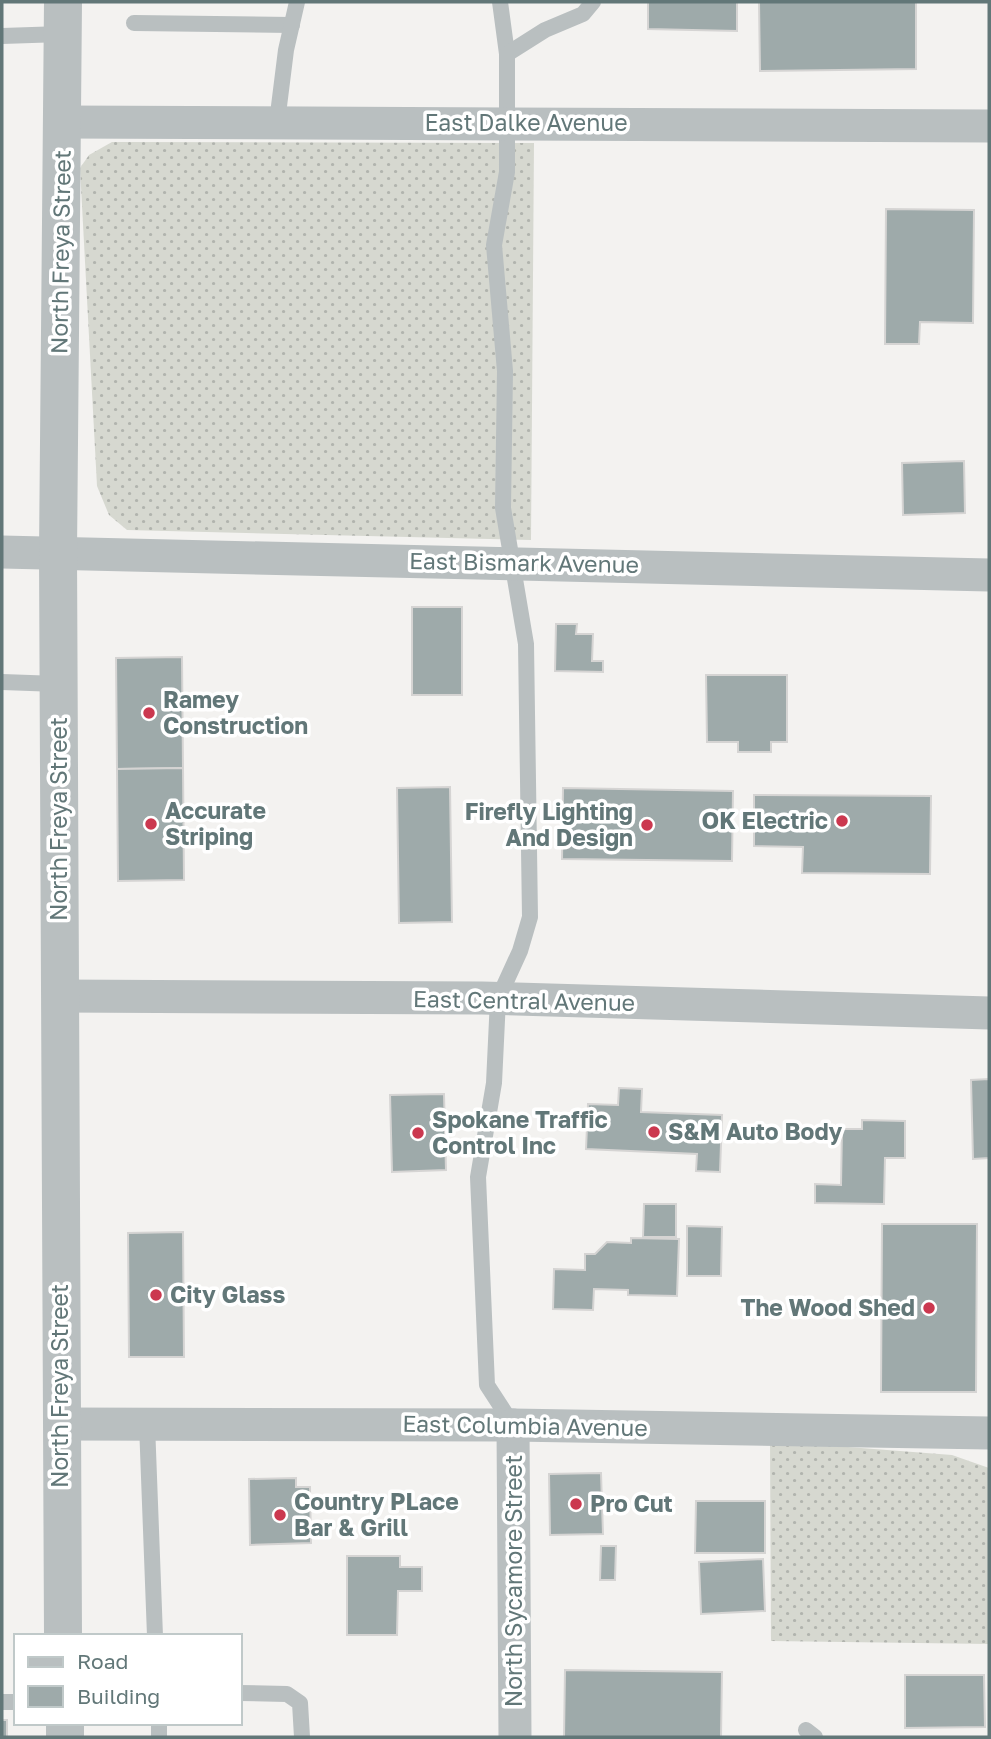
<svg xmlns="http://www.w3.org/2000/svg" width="991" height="1739" font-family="'Golos Text',sans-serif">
  <defs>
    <pattern id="grass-dots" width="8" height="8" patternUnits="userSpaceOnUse" patternTransform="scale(1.75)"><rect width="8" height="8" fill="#d6d8d0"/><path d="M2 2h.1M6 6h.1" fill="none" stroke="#b1b4ae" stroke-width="1.8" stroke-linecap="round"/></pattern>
  </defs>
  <rect width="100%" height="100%" fill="#f3f2f0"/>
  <g fill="url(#grass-dots)">
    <path d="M 112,142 L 534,143 L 531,540 L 127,530 L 109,515 L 97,486 L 80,168 L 89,155 Z"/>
    <path d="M 770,1441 L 952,1455 L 989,1468 L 989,1644 L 771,1641 Z"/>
  </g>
  <g fill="#9eaaaa" stroke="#d5d4d3" stroke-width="2">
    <path d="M 648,2 L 737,2 L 737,31 L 648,29 Z"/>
    <path d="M 759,2 L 916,2 L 916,69 L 760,71 Z"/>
    <path d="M 886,209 L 974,210 L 973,323 L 920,322 L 919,344 L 885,344 Z"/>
    <path d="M 964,461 L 965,513 L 903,515 L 902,463 Z"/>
    <rect x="412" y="607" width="50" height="88"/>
    <path d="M 556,624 L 577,624 L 576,634 L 593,634 L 592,661 L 603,661 L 603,672 L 555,671 Z"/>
    <path d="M 182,657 L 183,768 L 117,769 L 116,658 Z"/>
    <path d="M 706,675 L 787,675 L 787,742 L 771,742 L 771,752 L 738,752 L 738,742 L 707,742 Z"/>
    <path d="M 183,768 L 184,880 L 118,881 L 117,769 Z"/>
    <path d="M 450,787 L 452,922 L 399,923 L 397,788 Z"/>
    <path d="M 563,788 L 733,791 L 732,861 L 562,859 Z"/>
    <path d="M 754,795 L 931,796 L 930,874 L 802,873 L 803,847 L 754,846 Z"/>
    <path d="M 989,1079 L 989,1158 L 973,1159 L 971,1080 Z"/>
    <path d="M 619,1088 L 642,1089 L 641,1112 L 722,1115 L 720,1172 L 696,1171 L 697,1154 L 586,1149 L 588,1104 L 618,1105 Z"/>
    <path d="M 444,1094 L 446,1170 L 392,1172 L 390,1095 Z"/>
    <path d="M 862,1120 L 905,1121 L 905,1158 L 885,1158 L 884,1204 L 815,1203 L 815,1184 L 841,1185 L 842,1129 L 862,1129 Z"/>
    <path d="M 644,1204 L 676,1204 L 676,1237 L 643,1237 Z"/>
    <path d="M 882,1224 L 977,1224 L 976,1392 L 881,1392 Z"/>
    <path d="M 687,1226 L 722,1227 L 721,1276 L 687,1276 Z"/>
    <path d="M 183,1232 L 184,1357 L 129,1357 L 128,1233 Z"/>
    <path d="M 631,1238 L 679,1239 L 677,1296 L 628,1295 L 628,1290 L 594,1289 L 593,1310 L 553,1309 L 554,1269 L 585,1270 L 585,1254 L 595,1254 L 607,1242 L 631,1243 Z"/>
    <path d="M 601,1473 L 603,1534 L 550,1535 L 549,1474 Z"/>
    <path d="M 296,1478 L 296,1487 L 310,1487 L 311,1543 L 250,1545 L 249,1479 Z"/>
    <path d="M 696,1501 L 765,1501 L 765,1553 L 695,1553 Z"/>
    <path d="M 601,1546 L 616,1546 L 615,1580 L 600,1580 Z"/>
    <path d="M 347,1556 L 400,1556 L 400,1567 L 422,1567 L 422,1591 L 398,1591 L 397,1635 L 347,1635 Z"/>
    <path d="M 763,1559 L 765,1611 L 701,1614 L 699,1562 Z"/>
    <path d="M 565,1670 L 722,1672 L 721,1737 L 564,1737 Z"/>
    <path d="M 905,1675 L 984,1675 L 985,1727 L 905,1728 Z"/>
    <rect x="2" y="1720" width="5" height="17"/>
  </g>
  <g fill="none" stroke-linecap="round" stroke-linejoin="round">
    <g stroke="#b9bfc0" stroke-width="16">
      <path d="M 500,2 L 507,54 L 507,172 L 494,245 L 505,371 L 503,508 L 526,644 L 530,917 L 520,951 L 498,999 L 494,1083 L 478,1177 L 487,1385 L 513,1425"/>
      <path d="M 134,23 L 292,25"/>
      <path d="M 2,36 L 62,34"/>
      <path d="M 507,54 L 545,30 L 583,14 L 593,2"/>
      <path d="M 277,122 L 286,50 L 297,2"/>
      <path d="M 2,682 L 58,684"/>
      <path d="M 147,1424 L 155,1636"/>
      <path d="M 240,1693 L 287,1694 L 300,1703 L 302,1737"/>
      <path d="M 2,1702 L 16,1702"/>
      <path d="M 159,1723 L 159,1737"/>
      <path d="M 806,1730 L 815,1737"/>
    </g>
    <g stroke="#b9bfc0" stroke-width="33">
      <path d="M 62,122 L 989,126"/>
      <path d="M 2,552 L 989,575"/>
      <path d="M 59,996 L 482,998 L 989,1013"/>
      <path d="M 60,1424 L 513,1425 L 989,1433"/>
      <path d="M 513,1425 L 515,1737"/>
    </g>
    <g stroke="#b9bfc0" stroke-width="38">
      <path d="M 63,2 L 58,553 L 63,1636"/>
      <path d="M 65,1723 L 65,1737"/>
    </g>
  </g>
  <g fill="#cb384f" stroke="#fff" stroke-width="2.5">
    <circle cx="149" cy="713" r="7"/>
    <circle cx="842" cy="821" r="7"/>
    <circle cx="151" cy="824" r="7"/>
    <circle cx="647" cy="825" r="7"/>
    <circle cx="654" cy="1132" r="7"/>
    <circle cx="418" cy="1133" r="7"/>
    <circle cx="156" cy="1295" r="7"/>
    <circle cx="929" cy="1308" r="7"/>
    <circle cx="576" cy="1504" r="7"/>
    <circle cx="280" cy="1515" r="7"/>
  </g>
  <g text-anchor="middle" stroke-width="7" stroke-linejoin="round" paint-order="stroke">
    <g font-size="23" fill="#627778" stroke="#fff">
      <text x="526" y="131">East Dalke Avenue</text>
      <text transform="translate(61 252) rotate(-89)" y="8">North Freya Street</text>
      <text transform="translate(524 563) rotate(1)" y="8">East Bismark Avenue</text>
      <text transform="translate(59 819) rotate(-90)" y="8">North Freya Street</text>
      <text transform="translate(524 1001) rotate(1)" y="8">East Central Avenue</text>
      <text transform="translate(60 1386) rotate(-90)" y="8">North Freya Street</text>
      <text transform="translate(525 1426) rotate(1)" y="8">East Columbia Avenue</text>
      <text transform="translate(514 1581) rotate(-90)" y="8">North Sycamore Street</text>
    </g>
    <g font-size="23" font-weight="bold" fill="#627778" stroke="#fff" text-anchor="start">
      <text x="163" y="708">Ramey<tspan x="163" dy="26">Construction</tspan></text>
      <text x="165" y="819">Accurate<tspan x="165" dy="26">Striping</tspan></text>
      <text x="633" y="820" text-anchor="end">Firefly Lighting<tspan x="633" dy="26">And Design</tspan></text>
      <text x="828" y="829" text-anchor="end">OK Electric</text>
      <text x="432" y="1128">Spokane Traffic<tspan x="432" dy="26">Control Inc</tspan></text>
      <text x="668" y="1140">S&amp;M Auto Body</text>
      <text x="170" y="1303">City Glass</text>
      <text x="915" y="1316" text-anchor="end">The Wood Shed</text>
      <text x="294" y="1510">Country PLace<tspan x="294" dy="26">Bar &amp; Grill</tspan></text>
      <text x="590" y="1512">Pro Cut</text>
    </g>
  </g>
  <rect width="991" height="1739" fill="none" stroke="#627778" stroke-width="7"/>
  <rect x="14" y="1634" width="228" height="91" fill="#ffffff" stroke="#c0c9c9" stroke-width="2"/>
  <rect x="28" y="1657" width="35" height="10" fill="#b9bfc0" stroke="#c0c9c9" stroke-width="2"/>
  <text x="77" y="1669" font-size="21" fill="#627778">Road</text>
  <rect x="28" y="1686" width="35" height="21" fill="#9eaaaa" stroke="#c0c9c9" stroke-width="2"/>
  <text x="77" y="1704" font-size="21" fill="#627778">Building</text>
</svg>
